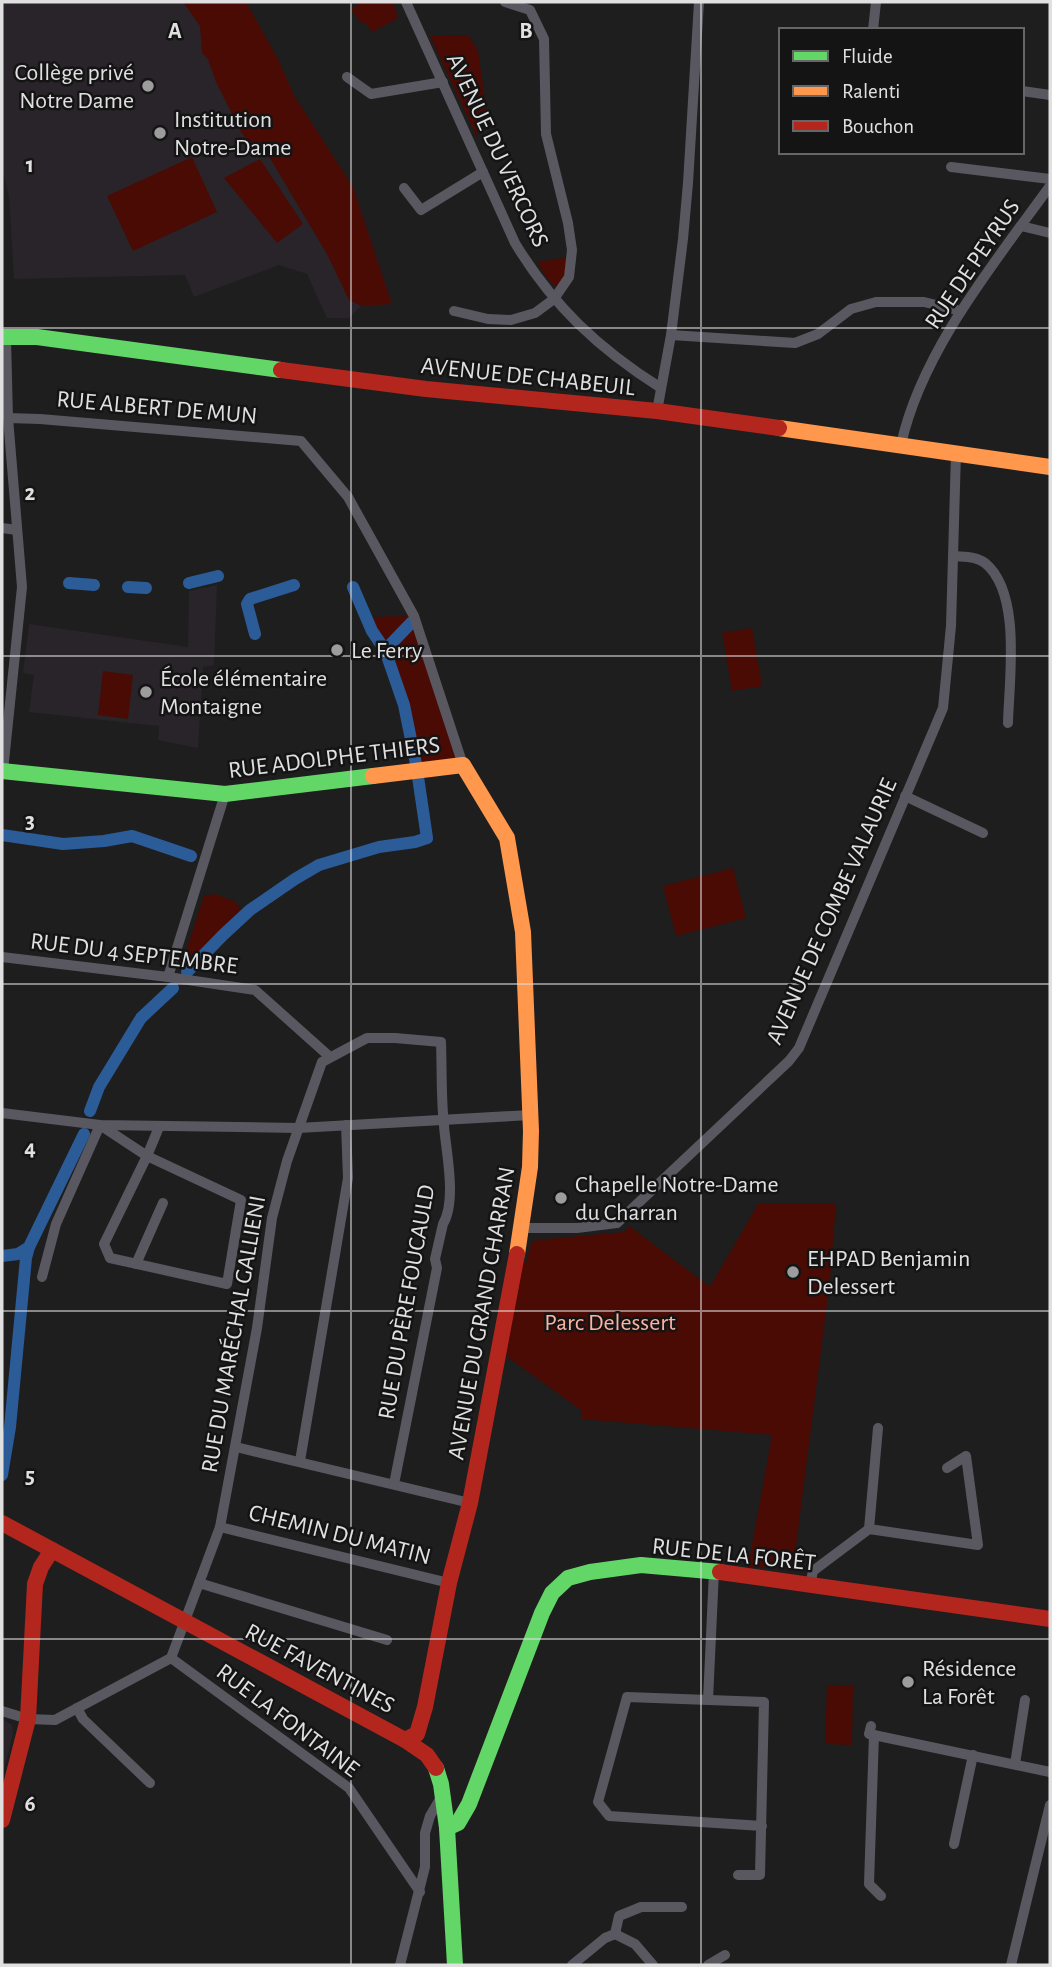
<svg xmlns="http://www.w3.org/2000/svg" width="1052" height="1967" font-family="'Alegreya Sans',sans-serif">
  <rect width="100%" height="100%" fill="#1e1e1e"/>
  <g fill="#292429">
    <path d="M 2,2 L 246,2 L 277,57 L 295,97 L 353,187 L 392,304 L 361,306 L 349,318 L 327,318 L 307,274 L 279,265 L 194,297 L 185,275 L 14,279 L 9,196 L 2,169 Z"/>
    <path d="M 217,585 L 214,665 L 203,667 L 198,748 L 158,740 L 159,726 L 29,712 L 34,675 L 23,673 L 29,624 L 188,647 L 189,591 Z"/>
    <path d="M 2,1719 L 12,1725 L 13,1734 L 2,1777 Z"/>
  </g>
  <g fill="#490b04">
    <path d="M 183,2 L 246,2 L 277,57 L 295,97 L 353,187 L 392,304 L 361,306 L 349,300 L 327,254 L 268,155 L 248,142 L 241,132 L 216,82 L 208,59 L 202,53 L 200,26 Z"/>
    <path d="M 360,2 L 393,2 L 398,18 L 372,32 L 366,23 L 362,24 L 351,10 Z"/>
    <path d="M 468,35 L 478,51 L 487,115 L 477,137 L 430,36 Z"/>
    <path d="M 192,157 L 217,212 L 133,251 L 107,196 Z"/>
    <path d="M 260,159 L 303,224 L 277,243 L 224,178 Z"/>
    <path d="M 569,257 L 567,269 L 558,289 L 547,278 L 537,262 Z"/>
    <path d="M 414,616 L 463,765 L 416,764 C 409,726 402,686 386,651 C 380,639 372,630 366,617 Z"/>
    <path d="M 752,628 L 762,686 L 732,691 L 722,633 Z"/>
    <path d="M 103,671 L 133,675 L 128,719 L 98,715 Z"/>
    <path d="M 733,868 L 746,918 L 676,936 L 663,886 Z"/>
    <path d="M 215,894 L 234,901 L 244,913 L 190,966 L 183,960 L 204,896 Z"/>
    <path d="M 758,1204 L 836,1204 L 830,1280 L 793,1569 L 748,1567 L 772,1435 L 581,1419 L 581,1410 L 506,1356 L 522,1263 L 527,1261 L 530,1245 L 536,1240 L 624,1232 L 629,1226 L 710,1287 Z"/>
    <path d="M 827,1685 L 853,1686 L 852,1745 L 825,1744 Z"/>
  </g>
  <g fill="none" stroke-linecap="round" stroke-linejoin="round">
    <g stroke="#2b5c97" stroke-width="12">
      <path d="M 69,583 L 94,585"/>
      <path d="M 189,583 L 218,576"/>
      <path d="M 128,587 L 146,588"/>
      <path d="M 353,587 L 372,631 L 385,650 L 404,705 L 416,764"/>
      <path d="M 255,634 L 247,604 L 250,599 L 294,585"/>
      <path d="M 385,650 L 412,622"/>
      <path d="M 2,835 L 63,844 L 104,841 L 132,836 L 191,856"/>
      <path d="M 187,972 L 223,935 L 250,910 L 295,879 L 319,865 L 379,847 L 415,842 L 427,838 L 418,777"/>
      <path d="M 90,1111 L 99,1087 L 141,1018 L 173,988"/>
      <path d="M 2,1256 L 18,1254 L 29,1247 L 84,1134"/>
      <path d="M 2,1475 L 10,1427 L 26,1258 L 29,1247"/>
    </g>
    <g stroke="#595860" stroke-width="10">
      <path d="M 406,2 L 515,243 C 553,306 599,349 661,388"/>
      <path d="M 873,30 L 876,2"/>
      <path d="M 347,77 L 371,94 L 443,82"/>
      <path d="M 1022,91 L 1050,95"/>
      <path d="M 951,167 L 1050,179"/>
      <path d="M 404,188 L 421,210 L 483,172"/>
      <path d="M 1021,226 L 1050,233"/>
      <path d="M 454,311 L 488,319 L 511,320 L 535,313 L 554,299 L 569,277 L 572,250 L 568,223 L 546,134 L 544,39 L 530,10 L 505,2"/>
      <path d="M 671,335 L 795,343 L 818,334 L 851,309 L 876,302 L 924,302 L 961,311"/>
      <path d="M 657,411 L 671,335 L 683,239 L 688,183 L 699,2"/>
      <path d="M 8,418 L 40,419 L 301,441 L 348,497 L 414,616 L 463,765"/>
      <path d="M 901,445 C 921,352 995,262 1050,186"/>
      <path d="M 2,528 L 17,530"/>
      <path d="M 954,556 C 964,557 976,556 985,563 C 1022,593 1009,680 1008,723"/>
      <path d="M 3,771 L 22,587 L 8,418 L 6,338"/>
      <path d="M 905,796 L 983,833"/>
      <path d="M 2,957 L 168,977 L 255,990 L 330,1057"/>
      <path d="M 168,977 L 225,794"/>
      <path d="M 2,1113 L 100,1125 L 298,1128 L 530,1115"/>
      <path d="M 522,1228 L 577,1228 L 617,1223 L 789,1061 L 799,1048 L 943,708 L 951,626 L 956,453"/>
      <path d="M 136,1264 L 163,1203"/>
      <path d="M 42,1277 L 56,1224 L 100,1125 L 147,1156 L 241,1200 L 227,1284 L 110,1258 L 104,1244 L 147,1156 L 159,1127"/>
      <path d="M 236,1447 L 470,1503"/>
      <path d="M 300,1461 L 348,1178 L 346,1125"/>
      <path d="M 220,1527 L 449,1583"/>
      <path d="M 869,1529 L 978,1545 L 966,1456 L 947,1468"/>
      <path d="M 869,1529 L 878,1428"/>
      <path d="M 199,1583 L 387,1640"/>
      <path d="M 810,1585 L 813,1571 L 869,1529"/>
      <path d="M 171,1658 L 349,1788 L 420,1892"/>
      <path d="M 708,1700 L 714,1571"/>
      <path d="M 77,1708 L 83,1719 L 150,1783"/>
      <path d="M 2,1711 L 28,1719 L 55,1720 L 171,1658 L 220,1527 L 257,1328 L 272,1218 L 287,1161 L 322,1062 L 367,1038 L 395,1038 L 441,1042 C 442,1070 441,1098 444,1126 C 446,1151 457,1201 443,1224 L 435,1259 L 437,1268 L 394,1484"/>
      <path d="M 871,1726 L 869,1734 L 1050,1772"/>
      <path d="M 874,1735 L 869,1884 L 881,1896"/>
      <path d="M 1015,1764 L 1025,1700"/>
      <path d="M 954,1844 L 973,1755"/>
      <path d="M 738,1875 L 760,1875 L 764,1702 L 627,1697 L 598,1802 L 609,1816 L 762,1826"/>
      <path d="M 615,1934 L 619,1916 L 641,1907 L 682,1907"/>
      <path d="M 400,1965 L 425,1867 L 425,1833 L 430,1816 L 443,1794"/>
      <path d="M 572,1965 L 605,1938 L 615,1934 L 635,1944 L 653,1965"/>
      <path d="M 708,1965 L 725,1955"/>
      <path d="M 1011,1965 L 1050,1805"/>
    </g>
    <g stroke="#63d668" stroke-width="16">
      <path d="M 2,337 L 37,337 L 281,370"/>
      <path d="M 2,771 L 225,794 L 373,776"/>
      <path d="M 436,1768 L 441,1784 L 447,1828 L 455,1965"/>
      <path d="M 447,1828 L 458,1823 L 469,1804 L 542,1613 L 552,1593 L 568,1578 L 590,1572 L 641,1565 L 720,1572"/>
    </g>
    <g stroke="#ff974d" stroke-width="16">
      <path d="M 779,428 L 1050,467"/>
      <path d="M 373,776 L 463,765 L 507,838 L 523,932 L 531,1131 L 530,1167 L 517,1254"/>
    </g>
    <g stroke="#b3261e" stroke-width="16">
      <path d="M 281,370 L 426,389 L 657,411 L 779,428"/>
      <path d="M 2,1523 L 405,1740 L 427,1755 L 436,1768"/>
      <path d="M 720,1572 L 1050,1619"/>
      <path d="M 405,1740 L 417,1734 L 425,1707 L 449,1583 L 470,1503 L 517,1254"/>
      <path d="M 2,1820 L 28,1719 L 35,1584 L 41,1567 L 52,1550"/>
    </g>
  </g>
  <path fill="none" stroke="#e1e0e1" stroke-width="2" stroke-opacity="0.55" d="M 351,2 L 351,1965M 701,2 L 701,1965M 2,328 L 1050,328M 2,656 L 1050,656M 2,984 L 1050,984M 2,1311 L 1050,1311M 2,1639 L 1050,1639"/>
  <g fill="#9d9c9d" stroke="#151415" stroke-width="2.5">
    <circle cx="148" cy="86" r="7"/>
    <circle cx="160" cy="133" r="7"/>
    <circle cx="337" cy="650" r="7"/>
    <circle cx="146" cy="692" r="7"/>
    <circle cx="561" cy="1198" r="7"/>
    <circle cx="793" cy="1272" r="7"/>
    <circle cx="908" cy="1682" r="7"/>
  </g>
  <g text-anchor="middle" stroke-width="5" stroke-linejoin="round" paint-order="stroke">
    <g font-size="24" fill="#e1e0e1" stroke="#151415" text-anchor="start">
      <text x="134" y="80" text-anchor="end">Collège privé<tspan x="134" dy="28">Notre Dame</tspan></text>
      <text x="174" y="127">Institution<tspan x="174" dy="28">Notre-Dame</tspan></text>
      <text x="351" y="658">Le Ferry</text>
      <text x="160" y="686">École élémentaire<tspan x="160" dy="28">Montaigne</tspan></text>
      <text x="575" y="1192">Chapelle Notre-Dame<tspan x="575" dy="28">du Charran</tspan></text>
      <text x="807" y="1266">EHPAD Benjamin<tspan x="807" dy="28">Delessert</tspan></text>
      <text x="922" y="1676">Résidence<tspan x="922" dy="28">La Forêt</tspan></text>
    </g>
    <g font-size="24" fill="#e1e0e1" stroke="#151415">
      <text transform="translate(498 150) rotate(65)" y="8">AVENUE DU VERCORS</text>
      <text transform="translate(972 264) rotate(-56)" y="8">RUE DE PEYRUS</text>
      <text transform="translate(528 376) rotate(6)" y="8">AVENUE DE CHABEUIL</text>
      <text transform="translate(157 407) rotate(5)" y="8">RUE ALBERT DE MUN</text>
      <text transform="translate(334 757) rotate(-7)" y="8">RUE ADOLPHE THIERS</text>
      <text transform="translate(831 911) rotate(-66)" y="8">AVENUE DE COMBE VALAURIE</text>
      <text transform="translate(134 953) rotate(7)" y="8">RUE DU 4 SEPTEMBRE</text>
      <text transform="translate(406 1302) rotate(-80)" y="8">RUE DU PÈRE FOUCAULD</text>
      <text transform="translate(481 1313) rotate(-80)" y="8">AVENUE DU GRAND CHARRAN</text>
      <text transform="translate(233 1334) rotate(-80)" y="8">RUE DU MARÉCHAL GALLIENI</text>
      <text transform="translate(340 1534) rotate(14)" y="8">CHEMIN DU MATIN</text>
      <text transform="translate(734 1554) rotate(6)" y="8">RUE DE LA FORÊT</text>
      <text transform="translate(320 1668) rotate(28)" y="8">RUE FAVENTINES</text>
      <text transform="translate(288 1720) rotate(37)" y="8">RUE LA FONTAINE</text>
    </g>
    <g font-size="24" fill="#fcb3a2" stroke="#151415">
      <text x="610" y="1330">Parc Delessert</text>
    </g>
  </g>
  <g font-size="23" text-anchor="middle" font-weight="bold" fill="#e1e0e1" stroke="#151415" stroke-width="5" stroke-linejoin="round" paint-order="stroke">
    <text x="175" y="38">A</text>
    <text x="526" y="38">B</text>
    <text x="30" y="172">1</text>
    <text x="30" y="500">2</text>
    <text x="30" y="828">3</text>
    <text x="30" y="1155">4</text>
    <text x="30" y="1483">5</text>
    <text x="30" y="1811">6</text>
  </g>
  <rect width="1052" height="1967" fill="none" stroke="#e1e0e1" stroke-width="7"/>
  <rect x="779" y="28" width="245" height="126" fill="#151415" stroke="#676667" stroke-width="2"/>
  <rect x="793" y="51" width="35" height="10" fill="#63d668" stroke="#676667" stroke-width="2"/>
  <text x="842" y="63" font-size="21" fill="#e1e0e1">Fluide</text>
  <rect x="793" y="86" width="35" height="10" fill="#ff974d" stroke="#676667" stroke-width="2"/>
  <text x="842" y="98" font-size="21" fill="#e1e0e1">Ralenti</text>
  <rect x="793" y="121" width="35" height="10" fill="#b3261e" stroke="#676667" stroke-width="2"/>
  <text x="842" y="133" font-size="21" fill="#e1e0e1">Bouchon</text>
</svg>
